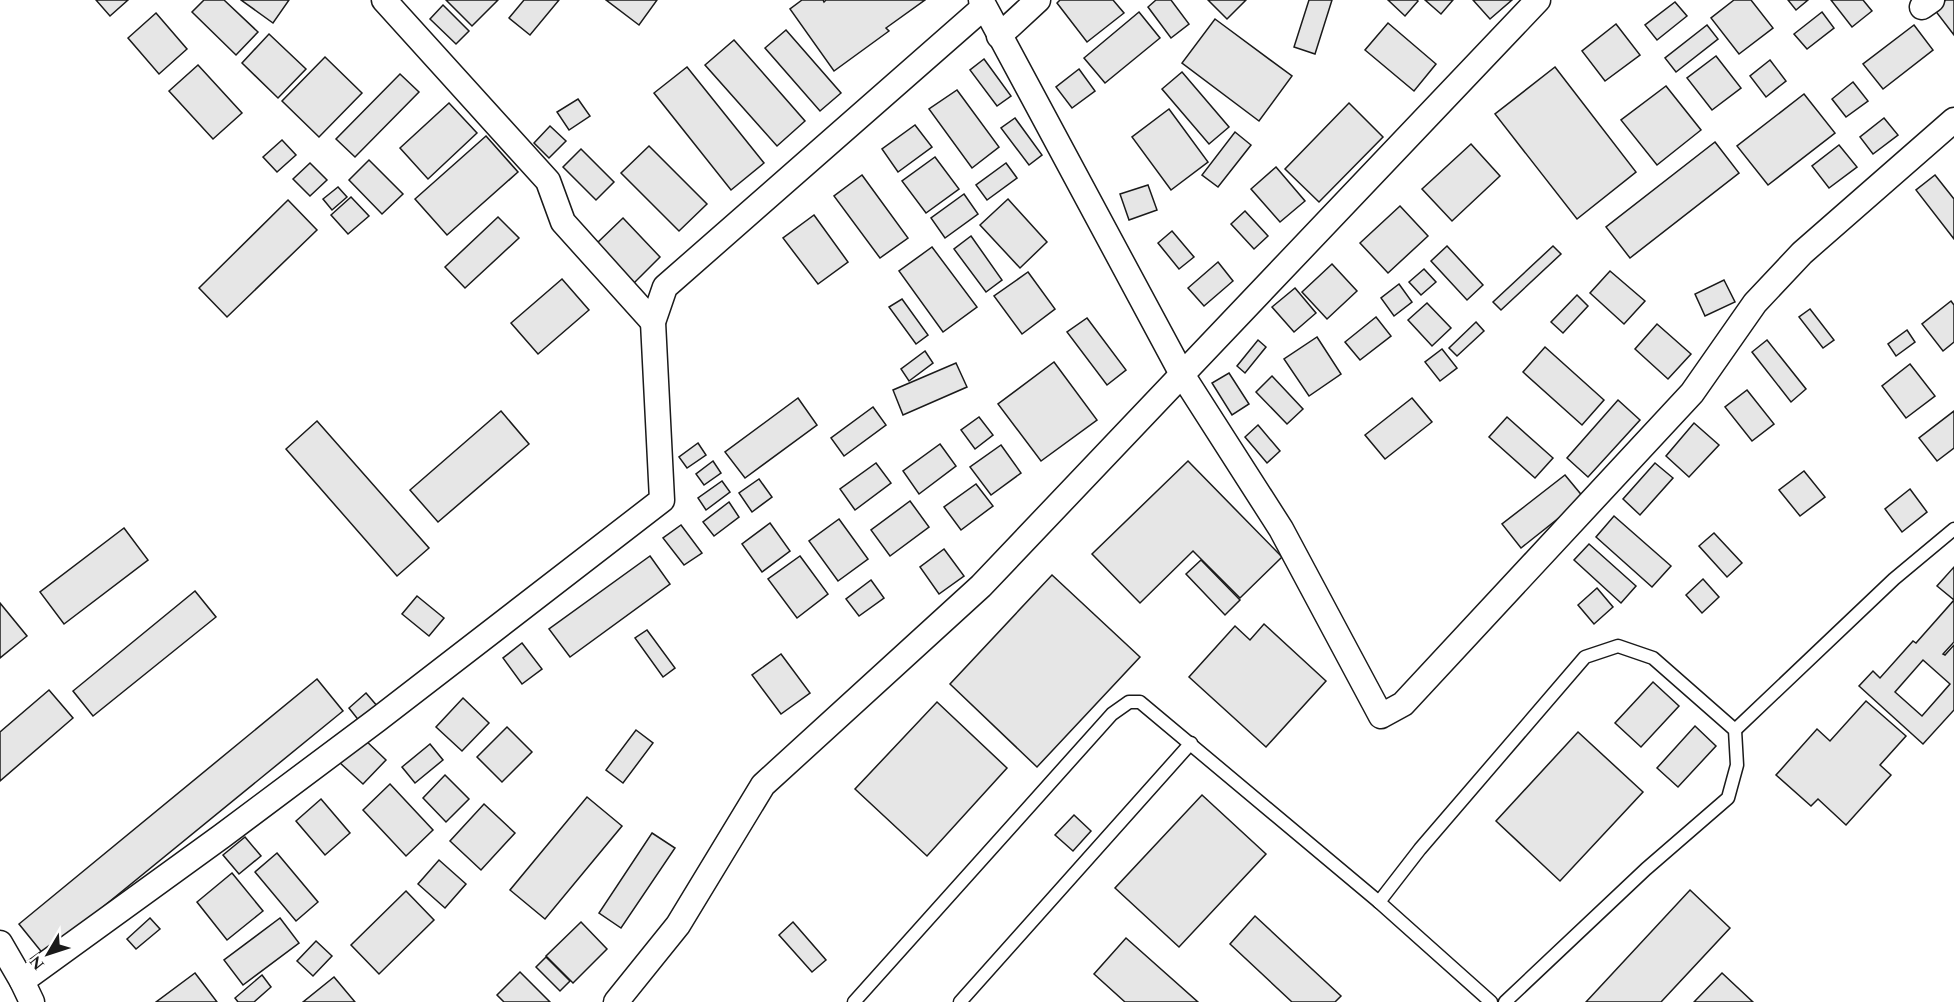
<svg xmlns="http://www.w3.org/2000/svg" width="1954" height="1002" font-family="Spectral,serif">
  <rect width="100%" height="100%" fill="#fff"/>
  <g fill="#e6e6e6" stroke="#1a1a1a" stroke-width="1.5" fill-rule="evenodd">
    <path d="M 96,0 L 128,0 L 110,16 Z"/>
    <path d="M 204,0 L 224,0 L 258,32 L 236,55 L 192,12 Z"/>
    <path d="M 241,0 L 289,0 L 273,23 Z"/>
    <path d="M 446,0 L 498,0 L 472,26 Z"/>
    <path d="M 524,0 L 559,0 L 530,35 L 509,18 Z"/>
    <path d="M 606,0 L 657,0 L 639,25 Z"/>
    <path d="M 802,0 L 823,0 L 824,2 L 826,0 L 925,0 L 886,28 L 889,31 L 834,71 L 790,9 Z"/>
    <path d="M 1060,0 L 1113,0 L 1124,13 L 1087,42 L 1057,3 Z"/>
    <path d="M 1156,0 L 1171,0 L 1189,24 L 1171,38 L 1148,7 Z"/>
    <path d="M 1208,0 L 1246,0 L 1227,19 Z"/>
    <path d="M 1309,0 L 1332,0 L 1315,54 L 1294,47 Z"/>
    <path d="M 1388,0 L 1417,0 L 1418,1 L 1405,16 Z"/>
    <path d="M 1425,0 L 1453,0 L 1441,14 Z"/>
    <path d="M 1473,0 L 1512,0 L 1490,19 Z"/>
    <path d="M 1734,0 L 1751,0 L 1773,28 L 1739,54 L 1711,18 Z"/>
    <path d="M 1788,0 L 1808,0 L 1796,10 Z"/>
    <path d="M 1831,0 L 1863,0 L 1872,11 L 1852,27 Z"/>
    <path d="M 1946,0 L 1954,0 L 1954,35 L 1934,9 Z"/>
    <path d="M 1675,2 L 1687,16 L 1657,40 L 1645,25 Z"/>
    <path d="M 443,5 L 469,31 L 456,44 L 430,19 Z"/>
    <path d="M 1139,12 L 1160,38 L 1105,83 L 1084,58 Z"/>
    <path d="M 1822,12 L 1834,28 L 1807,49 L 1794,34 Z"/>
    <path d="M 156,13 L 187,49 L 159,74 L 128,38 Z"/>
    <path d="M 1215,19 L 1292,76 L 1259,121 L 1182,63 Z"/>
    <path d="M 1388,23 L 1436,64 L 1414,91 L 1365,50 Z"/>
    <path d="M 1616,24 L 1640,55 L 1605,81 L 1582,51 Z"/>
    <path d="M 1707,25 L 1718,39 L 1676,72 L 1665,58 Z"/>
    <path d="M 1914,25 L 1933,50 L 1883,89 L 1863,64 Z"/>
    <path d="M 786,30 L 841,93 L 820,111 L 765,48 Z"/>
    <path d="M 269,34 L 306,69 L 278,98 L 242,63 Z"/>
    <path d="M 734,40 L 805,121 L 777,146 L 705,65 Z"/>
    <path d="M 1716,56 L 1741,88 L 1712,110 L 1687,78 Z"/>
    <path d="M 325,57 L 362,93 L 319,137 L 282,101 Z"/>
    <path d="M 984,59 L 1011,96 L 997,106 L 970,70 Z"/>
    <path d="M 1770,60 L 1786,81 L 1766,97 L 1750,76 Z"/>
    <path d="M 198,65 L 242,113 L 213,139 L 169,91 Z"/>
    <path d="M 687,67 L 764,163 L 731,190 L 654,93 Z"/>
    <path d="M 1555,67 L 1636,172 L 1577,219 L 1495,114 Z"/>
    <path d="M 1079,69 L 1095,91 L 1072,108 L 1056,87 Z"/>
    <path d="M 1182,72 L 1229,127 L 1209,144 L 1162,89 Z"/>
    <path d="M 400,74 L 419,92 L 355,157 L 336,139 Z"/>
    <path d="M 1853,82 L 1868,101 L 1846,117 L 1832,99 Z"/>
    <path d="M 1666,86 L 1701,130 L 1657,165 L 1621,120 Z"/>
    <path d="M 957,90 L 999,147 L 972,168 L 929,109 Z"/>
    <path d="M 1804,94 L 1835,133 L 1768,185 L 1737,146 Z"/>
    <path d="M 578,99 L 590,116 L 569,130 L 557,112 Z"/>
    <path d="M 449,103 L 477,133 L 428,179 L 400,148 Z"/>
    <path d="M 1349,103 L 1383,137 L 1319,202 L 1285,169 Z"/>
    <path d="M 1169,109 L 1208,162 L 1171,190 L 1132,137 Z"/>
    <path d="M 1015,118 L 1042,155 L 1029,165 L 1001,128 Z"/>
    <path d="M 1884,118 L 1898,135 L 1873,154 L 1860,137 Z"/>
    <path d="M 915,125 L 932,147 L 898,172 L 882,149 Z"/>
    <path d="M 550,126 L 566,141 L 549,158 L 534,143 Z"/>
    <path d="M 1235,132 L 1251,145 L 1218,187 L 1202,175 Z"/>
    <path d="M 486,136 L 518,172 L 447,235 L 415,199 Z"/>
    <path d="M 282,140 L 296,155 L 277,172 L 263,157 Z"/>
    <path d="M 1715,142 L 1739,173 L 1630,258 L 1606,227 Z"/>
    <path d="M 1471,144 L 1500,176 L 1452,221 L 1422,189 Z"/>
    <path d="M 1839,145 L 1857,167 L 1829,188 L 1812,166 Z"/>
    <path d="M 649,146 L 707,204 L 679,231 L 621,173 Z"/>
    <path d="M 581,149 L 614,182 L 596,200 L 563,167 Z"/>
    <path d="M 935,157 L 959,189 L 926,213 L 902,181 Z"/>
    <path d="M 369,160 L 403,194 L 382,214 L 349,180 Z"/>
    <path d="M 310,163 L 327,180 L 310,196 L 293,179 Z"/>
    <path d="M 1006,163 L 1017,178 L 987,200 L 976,185 Z"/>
    <path d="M 1276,167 L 1305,201 L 1280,222 L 1251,189 Z"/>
    <path d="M 862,175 L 908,238 L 880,258 L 834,196 Z"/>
    <path d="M 1935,175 L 1954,199 L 1954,239 L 1916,190 Z"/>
    <path d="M 1148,185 L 1157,210 L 1129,220 L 1120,194 Z"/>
    <path d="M 338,187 L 347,197 L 332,210 L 323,199 Z"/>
    <path d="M 964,194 L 978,214 L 945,238 L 931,218 Z"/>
    <path d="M 351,197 L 369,216 L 348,234 L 331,215 Z"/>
    <path d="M 1008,199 L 1047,242 L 1020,268 L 980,225 Z"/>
    <path d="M 288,200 L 317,230 L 227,317 L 199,288 Z"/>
    <path d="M 1400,206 L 1428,236 L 1388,273 L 1360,243 Z"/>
    <path d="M 1245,211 L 1268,236 L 1254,249 L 1231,224 Z"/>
    <path d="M 814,215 L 848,262 L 818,284 L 783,238 Z"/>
    <path d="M 498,217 L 519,238 L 465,288 L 445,267 Z"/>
    <path d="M 623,218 L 660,257 L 634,283 L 596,244 Z"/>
    <path d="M 1172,231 L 1194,257 L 1179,269 L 1158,243 Z"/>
    <path d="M 971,236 L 1002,280 L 986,292 L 954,249 Z"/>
    <path d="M 1447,246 L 1483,285 L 1467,300 L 1431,261 Z"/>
    <path d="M 1553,246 L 1561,254 L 1501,310 L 1493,302 Z"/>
    <path d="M 932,247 L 977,307 L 943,332 L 899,271 Z"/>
    <path d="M 1218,262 L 1233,281 L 1204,306 L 1188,288 Z"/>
    <path d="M 1332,264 L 1357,291 L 1327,319 L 1302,292 Z"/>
    <path d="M 1424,269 L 1436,282 L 1421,295 L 1409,282 Z"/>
    <path d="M 1610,271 L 1645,301 L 1624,324 L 1590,293 Z"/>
    <path d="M 1028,272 L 1055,309 L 1022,334 L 994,296 Z"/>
    <path d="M 562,279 L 589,310 L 538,354 L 511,323 Z"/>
    <path d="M 1724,280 L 1735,302 L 1705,316 L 1695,294 Z"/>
    <path d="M 1399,284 L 1412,302 L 1394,316 L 1381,298 Z"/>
    <path d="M 1295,288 L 1316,313 L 1294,332 L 1272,307 Z"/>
    <path d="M 1577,295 L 1588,306 L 1563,333 L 1551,322 Z"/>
    <path d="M 902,299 L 928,335 L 916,344 L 889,307 Z"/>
    <path d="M 1951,301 L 1954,305 L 1954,342 L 1943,351 L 1922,324 Z"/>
    <path d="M 1427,303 L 1451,328 L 1432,346 L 1408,320 Z"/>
    <path d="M 1810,309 L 1834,340 L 1823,348 L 1799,317 Z"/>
    <path d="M 1376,317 L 1391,336 L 1360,360 L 1345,342 Z"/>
    <path d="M 1087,318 L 1126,370 L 1107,385 L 1067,332 Z"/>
    <path d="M 1476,322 L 1484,331 L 1457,356 L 1449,348 Z"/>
    <path d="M 1657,324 L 1691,354 L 1668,379 L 1635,349 Z"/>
    <path d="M 1907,330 L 1915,342 L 1896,356 L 1888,344 Z"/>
    <path d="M 1317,337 L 1341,374 L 1309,396 L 1284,359 Z"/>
    <path d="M 1258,340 L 1266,347 L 1245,373 L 1237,366 Z"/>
    <path d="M 1767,340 L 1806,389 L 1791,402 L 1752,352 Z"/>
    <path d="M 1545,347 L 1604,400 L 1582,425 L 1523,372 Z"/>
    <path d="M 1442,349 L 1457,368 L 1440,381 L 1425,362 Z"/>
    <path d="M 925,351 L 933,363 L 909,381 L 901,369 Z"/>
    <path d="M 1054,362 L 1097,420 L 1041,461 L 998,404 Z"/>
    <path d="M 956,363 L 967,387 L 903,415 L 893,390 Z"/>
    <path d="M 1910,364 L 1935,396 L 1906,418 L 1882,386 Z"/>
    <path d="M 1229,373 L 1249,404 L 1232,415 L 1212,383 Z"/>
    <path d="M 1272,376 L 1303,409 L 1287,424 L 1256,392 Z"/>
    <path d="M 1747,390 L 1774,424 L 1752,441 L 1725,407 Z"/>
    <path d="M 798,398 L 817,425 L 745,478 L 725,452 Z"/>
    <path d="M 1412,398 L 1432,422 L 1385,459 L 1365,435 Z"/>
    <path d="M 1618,400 L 1640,420 L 1588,477 L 1567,458 Z"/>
    <path d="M 873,407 L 886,425 L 844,456 L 831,438 Z"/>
    <path d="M 501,411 L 529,444 L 438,522 L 410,490 Z"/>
    <path d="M 1954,411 L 1954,448 L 1937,461 L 1919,438 Z"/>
    <path d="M 979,417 L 993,435 L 975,449 L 961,430 Z"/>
    <path d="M 1507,417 L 1553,458 L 1535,478 L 1489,437 Z"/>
    <path d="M 317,421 L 429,548 L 397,576 L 286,449 Z"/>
    <path d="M 1694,423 L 1719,445 L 1689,477 L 1666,456 Z"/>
    <path d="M 1258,425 L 1280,451 L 1267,463 L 1245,437 Z"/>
    <path d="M 698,443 L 706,455 L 687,468 L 679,457 Z"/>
    <path d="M 940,444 L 956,466 L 919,494 L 903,471 Z"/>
    <path d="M 1001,445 L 1021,473 L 991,495 L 970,467 Z"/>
    <path d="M 713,461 L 721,473 L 704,485 L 696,474 Z"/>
    <path d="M 1188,461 L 1282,557 L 1240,598 L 1193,551 L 1140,603 L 1092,554 Z"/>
    <path d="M 876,463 L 891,483 L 855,510 L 840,489 Z"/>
    <path d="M 1655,463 L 1673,478 L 1640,515 L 1623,499 Z"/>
    <path d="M 1804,471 L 1825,497 L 1800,516 L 1779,490 Z"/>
    <path d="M 1565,475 L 1584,498 L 1521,548 L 1502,524 Z"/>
    <path d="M 759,479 L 772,497 L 752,512 L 739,493 Z"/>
    <path d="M 722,481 L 730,492 L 706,510 L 698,498 Z"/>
    <path d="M 976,484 L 993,506 L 961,530 L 944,507 Z"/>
    <path d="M 1910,489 L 1927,512 L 1902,532 L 1885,509 Z"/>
    <path d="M 910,501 L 929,527 L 890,556 L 871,530 Z"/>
    <path d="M 729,502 L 739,517 L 714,536 L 703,522 Z"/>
    <path d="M 1614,516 L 1671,566 L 1652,587 L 1596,537 Z"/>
    <path d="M 839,519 L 868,559 L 838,581 L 809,541 Z"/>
    <path d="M 770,523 L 790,551 L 762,572 L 742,544 Z"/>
    <path d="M 681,525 L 702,553 L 684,565 L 663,538 Z"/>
    <path d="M 124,528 L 148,560 L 64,624 L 40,592 Z"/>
    <path d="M 1714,533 L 1742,563 L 1727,577 L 1699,546 Z"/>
    <path d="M 1589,544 L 1636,586 L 1621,603 L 1574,560 Z"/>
    <path d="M 944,549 L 964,576 L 939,594 L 920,567 Z"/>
    <path d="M 650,556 L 670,584 L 570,657 L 549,629 Z"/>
    <path d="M 800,556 L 828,594 L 797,618 L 768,579 Z"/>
    <path d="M 1201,560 L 1240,600 L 1225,615 L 1186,574 Z"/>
    <path d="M 1954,567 L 1954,642 L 1943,654 L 1945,655 L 1954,645 L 1954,710 L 1923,744 L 1859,686 L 1873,671 L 1880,678 L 1913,641 L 1916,643 L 1954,600 L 1937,586 ZM 1923,660 L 1950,684 L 1922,716 L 1895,692 Z"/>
    <path d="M 1052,575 L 1140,657 L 1037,767 L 950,684 Z"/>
    <path d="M 1703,579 L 1719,597 L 1702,613 L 1686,595 Z"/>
    <path d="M 871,580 L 884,598 L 859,616 L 846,599 Z"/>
    <path d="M 1597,588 L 1613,607 L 1594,624 L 1578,605 Z"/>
    <path d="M 195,591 L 216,617 L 93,716 L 73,691 Z"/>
    <path d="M 417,596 L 444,618 L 429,636 L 402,614 Z"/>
    <path d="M 0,603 L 27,636 L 0,658 Z"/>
    <path d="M 1264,624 L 1326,681 L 1266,747 L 1189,677 L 1235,626 L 1250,640 Z"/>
    <path d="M 647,630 L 675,668 L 663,677 L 635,638 Z"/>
    <path d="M 522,643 L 542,669 L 522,684 L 503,658 Z"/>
    <path d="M 781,654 L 810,693 L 781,714 L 752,675 Z"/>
    <path d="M 317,679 L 343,711 L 44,955 L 19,924 Z"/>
    <path d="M 1653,682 L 1679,706 L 1641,747 L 1615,723 Z"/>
    <path d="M 49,690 L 73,718 L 0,781 L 0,732 Z"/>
    <path d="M 366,693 L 378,707 L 360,722 L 349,708 Z"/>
    <path d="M 463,698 L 489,723 L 462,751 L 436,727 Z"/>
    <path d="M 1866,701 L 1906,736 L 1880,765 L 1891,775 L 1846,825 L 1818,799 L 1811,806 L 1776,775 L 1817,729 L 1830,741 Z"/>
    <path d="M 937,702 L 1007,768 L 927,856 L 855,789 Z"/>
    <path d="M 1695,726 L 1716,746 L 1678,787 L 1657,768 Z"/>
    <path d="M 507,727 L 532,752 L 502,782 L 477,757 Z"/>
    <path d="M 636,730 L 653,743 L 623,783 L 606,770 Z"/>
    <path d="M 1578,732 L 1643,792 L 1560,881 L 1496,821 Z"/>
    <path d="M 362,737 L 386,760 L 363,784 L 339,762 Z"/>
    <path d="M 430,744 L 443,760 L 415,783 L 402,767 Z"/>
    <path d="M 445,775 L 469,799 L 446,822 L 423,798 Z"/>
    <path d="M 390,784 L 433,830 L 406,856 L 363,810 Z"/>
    <path d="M 1202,795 L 1266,854 L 1179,947 L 1115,888 Z"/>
    <path d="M 587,797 L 622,826 L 545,919 L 510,890 Z"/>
    <path d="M 321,799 L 350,833 L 325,855 L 296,821 Z"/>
    <path d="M 484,804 L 515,833 L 481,870 L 450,841 Z"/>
    <path d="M 1074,815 L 1091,831 L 1073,851 L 1055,835 Z"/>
    <path d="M 652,833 L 675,848 L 621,928 L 599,913 Z"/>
    <path d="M 245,837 L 261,856 L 239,874 L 223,855 Z"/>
    <path d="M 277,853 L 318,902 L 296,921 L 255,872 Z"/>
    <path d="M 439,860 L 466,884 L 445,908 L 418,884 Z"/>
    <path d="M 232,873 L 263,911 L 227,940 L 197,902 Z"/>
    <path d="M 1690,890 L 1730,928 L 1661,1002 L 1586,1002 Z"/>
    <path d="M 406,891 L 434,920 L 379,974 L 351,945 Z"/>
    <path d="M 1255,916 L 1341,996 L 1335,1002 L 1292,1002 L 1230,944 Z"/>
    <path d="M 150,918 L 160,929 L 136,949 L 127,939 Z"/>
    <path d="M 280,918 L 299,943 L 243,985 L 224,960 Z"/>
    <path d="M 581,922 L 607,949 L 573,983 L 546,956 Z"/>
    <path d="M 793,922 L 826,960 L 812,972 L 779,935 Z"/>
    <path d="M 1126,938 L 1198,1002 L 1125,1002 L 1094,974 Z"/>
    <path d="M 316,941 L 332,956 L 313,976 L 297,961 Z"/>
    <path d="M 546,957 L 570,981 L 560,991 L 536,967 Z"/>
    <path d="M 520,972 L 550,1002 L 504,1002 L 497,995 Z"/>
    <path d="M 195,973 L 217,1002 L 156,1002 Z"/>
    <path d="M 1722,973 L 1753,1002 L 1694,1002 Z"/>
    <path d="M 262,975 L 271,987 L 254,1002 L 238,1002 L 235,998 Z"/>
    <path d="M 334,977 L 355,1002 L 303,1002 Z"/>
  </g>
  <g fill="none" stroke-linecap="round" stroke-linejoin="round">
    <g stroke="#1a1a1a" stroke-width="15">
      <g id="lane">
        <path d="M 1735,730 L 1894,579 L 1954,529"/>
        <path d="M 1379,902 L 1420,849 L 1585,657 L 1618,646 L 1653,658 L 1735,730 L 1737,765 L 1728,798 L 1646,869 L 1505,1002"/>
        <path d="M 854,1002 L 1112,714 L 1129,702 L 1140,702 L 1379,902 L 1491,1002"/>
        <path d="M 960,1002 L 1191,743"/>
      </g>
    </g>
    <g stroke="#1a1a1a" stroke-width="27">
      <g id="street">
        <path d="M 384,0 L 548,181 L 563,222 L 653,322"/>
        <path d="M 981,0 L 1183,376 L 1281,529 L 1381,716 L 1403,704 L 1692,393 L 1755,303 L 1802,253 L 1954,120"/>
        <path d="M 1922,7 L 1932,0"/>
        <path d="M 999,36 L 1038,0"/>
        <path d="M 0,943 L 22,981 L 222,836 L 377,720 L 662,500 L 653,322 L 665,287 L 984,7"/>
        <path d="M 22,981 L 32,1002"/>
        <path d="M 616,1002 L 678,925 L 763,785 L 981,586 L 1538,0"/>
      </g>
    </g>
    <use href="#lane" stroke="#fff" stroke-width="12"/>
    <use href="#street" stroke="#fff" stroke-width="24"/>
  </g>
  <g transform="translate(48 954) rotate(231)" stroke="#ffffff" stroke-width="4.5" paint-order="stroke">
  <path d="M0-4.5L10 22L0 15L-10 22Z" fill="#1a1a1a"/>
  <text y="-9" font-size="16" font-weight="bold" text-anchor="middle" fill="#1a1a1a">N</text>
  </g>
</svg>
